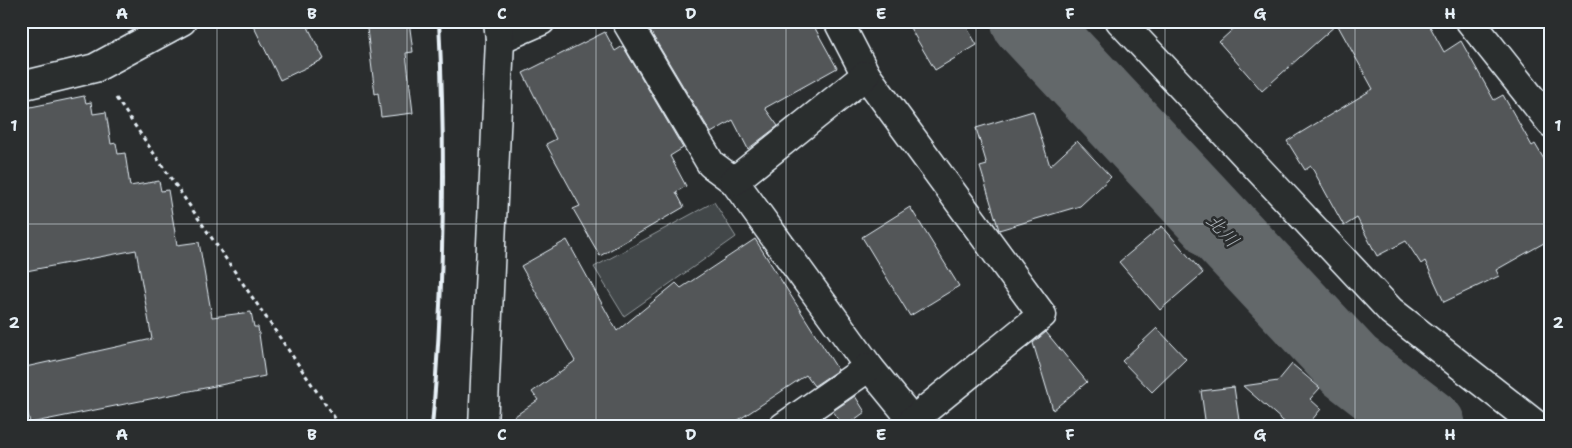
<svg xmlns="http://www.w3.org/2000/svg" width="1572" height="448" font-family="'Shantell Sans','Klee One',sans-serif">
  <rect width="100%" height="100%" fill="#2a2d2e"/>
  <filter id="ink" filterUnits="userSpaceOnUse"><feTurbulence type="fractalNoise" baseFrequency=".02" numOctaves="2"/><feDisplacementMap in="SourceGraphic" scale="10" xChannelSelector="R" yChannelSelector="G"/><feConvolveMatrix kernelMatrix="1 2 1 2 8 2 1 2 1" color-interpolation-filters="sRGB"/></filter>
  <g filter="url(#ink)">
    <path fill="#424648" stroke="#959ca0" d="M 714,202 L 736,237 L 624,316 L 594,267 Z"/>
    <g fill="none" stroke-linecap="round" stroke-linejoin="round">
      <path stroke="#63686b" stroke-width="74" d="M 1028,21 L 1350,366 L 1429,427"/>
    </g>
    <g fill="#535759" stroke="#e8f1f8">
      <path d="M 251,21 L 305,21 L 324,59 L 280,80 Z"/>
      <path d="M 366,21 L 409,21 L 413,52 L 406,53 L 413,113 L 381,117 L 378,93 L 375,94 Z"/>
      <path d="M 668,21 L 811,21 L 837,68 L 765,108 L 778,126 L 748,149 L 733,120 L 711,133 L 650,31 Z"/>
      <path d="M 906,21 L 963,21 L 977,45 L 935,70 Z"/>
      <path d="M 1242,21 L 1427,21 L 1444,52 L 1461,41 L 1494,100 L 1503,95 L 1532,146 L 1535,144 L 1551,171 L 1551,239 L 1496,270 L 1499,276 L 1444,302 L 1425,261 L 1421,264 L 1406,241 L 1377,256 L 1357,218 L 1344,226 L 1311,166 L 1305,170 L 1287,141 L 1373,89 L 1337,24 L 1262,91 L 1219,42 Z"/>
      <path d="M 605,32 L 615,51 L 623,46 L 683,148 L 670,156 L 686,186 L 676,192 L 684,207 L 600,256 L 573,209 L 580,206 L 546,144 L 556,139 L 523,73 Z"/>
      <path d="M 84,96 L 86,103 L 91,102 L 93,114 L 106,112 L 111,144 L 116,143 L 118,154 L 125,153 L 130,186 L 159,181 L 161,191 L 168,190 L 177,245 L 199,242 L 212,317 L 251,312 L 254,327 L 258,327 L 265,376 L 30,423 L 21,381 L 21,368 L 152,339 L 136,250 L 21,272 L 21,109 Z"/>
      <path d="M 1033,111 L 1050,166 L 1077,141 L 1111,177 L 1080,206 L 999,230 L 980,167 L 987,165 L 976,128 Z"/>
      <path d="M 910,207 L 959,286 L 910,316 L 862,237 Z"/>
      <path d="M 1162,226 L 1203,273 L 1160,310 L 1119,262 Z"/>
      <path d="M 755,239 L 838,370 L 814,386 L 806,375 L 728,427 L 499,427 L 538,400 L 532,392 L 575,361 L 521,266 L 567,240 L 617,331 L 676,283 L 681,288 Z"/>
      <path d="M 1157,328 L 1186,359 L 1152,392 L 1122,361 Z"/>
      <path d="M 1046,332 L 1087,382 L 1053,410 L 1033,343 Z"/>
      <path d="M 1292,364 L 1320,388 L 1310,399 L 1321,409 L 1306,427 L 1290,427 L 1243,386 L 1278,381 Z"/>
      <path d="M 1234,387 L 1240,427 L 1206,427 L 1201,391 Z"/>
      <path d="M 855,396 L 865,412 L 844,427 L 833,411 Z"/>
    </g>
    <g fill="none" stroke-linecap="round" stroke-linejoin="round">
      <g stroke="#e8f1f8" stroke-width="31">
        <g id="minor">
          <path d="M 626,21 L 711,164 L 734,181 L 869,367 L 918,427"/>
          <path d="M 838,21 L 866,75 L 1042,315 L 913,420"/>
          <path d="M 1120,21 L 1391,311 L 1539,427"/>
          <path d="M 1470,21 L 1551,123"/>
          <path d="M 500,39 L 541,21"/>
          <path d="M 21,86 L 95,68 L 182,21"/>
          <path d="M 734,181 L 866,75"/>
          <path d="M 483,427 L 500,39 L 498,21"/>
          <path d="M 783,427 L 869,367"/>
        </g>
      </g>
      <path stroke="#e8f1f8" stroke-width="3" stroke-dasharray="4 4" stroke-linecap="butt" d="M 116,98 L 341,427"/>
      <use href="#minor" stroke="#2a2d2e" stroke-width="28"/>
      <path stroke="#e8f1f8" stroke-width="4" d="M 432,427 C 444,291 446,157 439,21"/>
    </g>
  </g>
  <path fill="none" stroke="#e8f1f8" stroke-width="1" stroke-opacity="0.55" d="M 217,21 L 217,427M 407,21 L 407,427M 596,21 L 596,427M 786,21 L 786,427M 976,21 L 976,427M 1165,21 L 1165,427M 1355,21 L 1355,427M 21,224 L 1551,224"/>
  <g text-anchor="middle" stroke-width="5" stroke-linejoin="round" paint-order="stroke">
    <g font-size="19" font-style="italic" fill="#acb3b9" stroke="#2a2d2e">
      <text transform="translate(1223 230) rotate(47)" y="7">北川</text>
    </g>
  </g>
  <rect width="1572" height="448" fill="none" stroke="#2a2d2e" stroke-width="55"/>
  <rect x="28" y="28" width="1516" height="392" fill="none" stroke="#e8f1f8" stroke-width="2"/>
  <g font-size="16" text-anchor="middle" font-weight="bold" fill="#e8f1f8">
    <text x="122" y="19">A</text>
    <text x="312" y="19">B</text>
    <text x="502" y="19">C</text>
    <text x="691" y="19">D</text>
    <text x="881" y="19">E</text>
    <text x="1070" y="19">F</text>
    <text x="1260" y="19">G</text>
    <text x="1450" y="19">H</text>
    <text x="14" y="131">1</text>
    <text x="1558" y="131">1</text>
    <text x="14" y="328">2</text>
    <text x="1558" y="328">2</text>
    <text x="122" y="440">A</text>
    <text x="312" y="440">B</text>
    <text x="502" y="440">C</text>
    <text x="691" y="440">D</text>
    <text x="881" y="440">E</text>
    <text x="1070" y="440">F</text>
    <text x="1260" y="440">G</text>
    <text x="1450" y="440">H</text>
  </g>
</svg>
